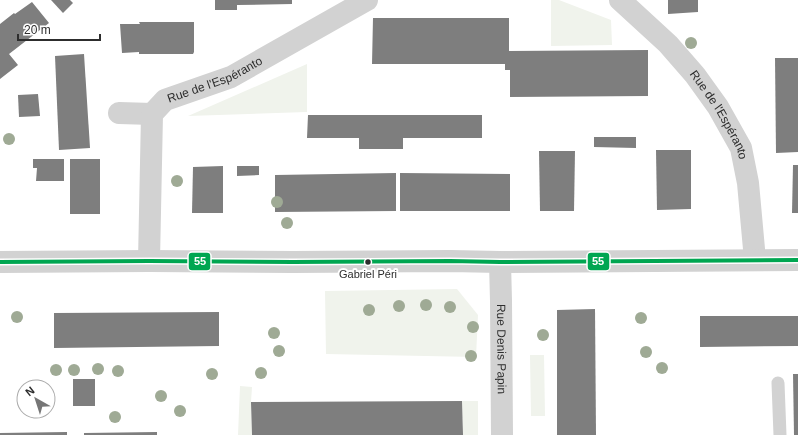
<svg xmlns="http://www.w3.org/2000/svg" width="798" height="435" font-family="Arial,sans-serif">
  <rect width="100%" height="100%" fill="#fff"/>
  <g fill="#f0f3ec">
    <path d="M 551,0 L 559,0 L 611,20 L 612,45 L 551,46 Z"/>
    <path d="M 307,64 L 307,112 L 188,116 Z"/>
    <path d="M 457,289 L 478,315 L 476,357 L 326,354 L 325,291 Z"/>
    <path d="M 530,355 L 544,355 L 545,416 L 531,416 Z"/>
    <path d="M 240,386 L 252,387 L 251,402 L 252,435 L 238,435 Z"/>
    <path d="M 462,401 L 478,401 L 478,435 L 463,435 Z"/>
  </g>
  <g fill="#7e7e7e">
    <path d="M 51,0 L 70,0 L 73,3 L 63,13 Z"/>
    <path d="M 215,0 L 292,0 L 292,4 L 237,5 L 237,10 L 215,10 Z"/>
    <path d="M 668,0 L 698,0 L 698,12 L 668,14 Z"/>
    <path d="M 32,2 L 49,23 L 9,54 L 18,65 L 0,79 L 0,24 L 14,13 L 15,14 Z"/>
    <path d="M 373,18 L 509,18 L 509,51 L 648,50 L 648,96 L 510,97 L 510,70 L 505,70 L 505,64 L 372,64 Z"/>
    <path d="M 139,22 L 194,22 L 194,52 L 193,54 L 139,54 L 139,52 L 122,53 L 120,24 L 140,24 Z"/>
    <path d="M 84,54 L 90,148 L 59,150 L 55,56 Z"/>
    <path d="M 775,58 L 798,58 L 798,152 L 776,153 Z"/>
    <path d="M 38,94 L 40,116 L 19,117 L 18,95 Z"/>
    <path d="M 308,115 L 482,115 L 482,138 L 403,138 L 403,149 L 359,149 L 359,138 L 307,138 Z"/>
    <path d="M 594,137 L 636,137 L 636,148 L 594,147 Z"/>
    <path d="M 656,150 L 691,150 L 691,209 L 657,210 Z"/>
    <path d="M 539,151 L 575,151 L 574,211 L 540,211 Z"/>
    <path d="M 33,159 L 64,159 L 64,181 L 36,181 L 37,168 L 33,168 Z"/>
    <rect x="70" y="159" width="30" height="55"/>
    <path d="M 793,165 L 798,165 L 798,213 L 792,213 Z"/>
    <path d="M 223,166 L 223,213 L 192,213 L 193,167 Z"/>
    <path d="M 237,166 L 259,166 L 259,175 L 237,176 Z"/>
    <path d="M 396,173 L 396,211 L 275,212 L 275,175 Z"/>
    <path d="M 400,173 L 510,174 L 510,211 L 400,211 Z"/>
    <path d="M 595,309 L 596,435 L 557,435 L 557,310 Z"/>
    <path d="M 219,312 L 219,346 L 54,348 L 54,313 Z"/>
    <path d="M 700,316 L 798,316 L 798,346 L 700,347 Z"/>
    <path d="M 793,374 L 798,374 L 798,435 L 794,435 Z"/>
    <rect x="73" y="379" width="22" height="27"/>
    <path d="M 462,401 L 463,435 L 252,435 L 251,402 Z"/>
    <path d="M 67,432 L 67,435 L 0,435 L 0,433 Z"/>
    <path d="M 157,432 L 157,435 L 84,435 L 84,433 Z"/>
  </g>
  <g fill="none" stroke-linecap="round" stroke-linejoin="round">
    <path stroke="#d2d2d2" stroke-width="13" d="M 778,383 L 780,435"/>
    <g stroke="#d2d2d2" stroke-width="22">
      <path id="s1" d="M 620,0 L 668,44 L 695,75 L 718,107 L 741,148 L 748,183 L 755,260"/>
      <path d="M 119,113 L 152,114"/>
      <path id="s2" d="M 149,261 L 152,114 L 165,100 L 231,77 L 367,0"/>
      <path d="M 0,262 L 149,261 L 293,262 L 450,261 L 500,262 L 798,260"/>
      <path id="s3" d="M 500,262 L 501,301 L 502,435"/>
    </g>
    <g stroke="#fff" stroke-width="7">
      <path id="bus-1" d="M 0,262 L 149,261 L 293,262 L 450,261 L 500,262 L 798,260"/>
    </g>
    <use href="#bus-1" stroke="#00a651" stroke-width="4"/>
  </g>
  <g fill="#9faa95">
    <circle cx="691" cy="43" r="6"/>
    <circle cx="9" cy="139" r="6"/>
    <circle cx="177" cy="181" r="6"/>
    <circle cx="277" cy="202" r="6"/>
    <circle cx="287" cy="223" r="6"/>
    <circle cx="426" cy="305" r="6"/>
    <circle cx="399" cy="306" r="6"/>
    <circle cx="450" cy="307" r="6"/>
    <circle cx="369" cy="310" r="6"/>
    <circle cx="17" cy="317" r="6"/>
    <circle cx="641" cy="318" r="6"/>
    <circle cx="473" cy="327" r="6"/>
    <circle cx="274" cy="333" r="6"/>
    <circle cx="543" cy="335" r="6"/>
    <circle cx="279" cy="351" r="6"/>
    <circle cx="646" cy="352" r="6"/>
    <circle cx="471" cy="356" r="6"/>
    <circle cx="662" cy="368" r="6"/>
    <circle cx="98" cy="369" r="6"/>
    <circle cx="56" cy="370" r="6"/>
    <circle cx="74" cy="370" r="6"/>
    <circle cx="118" cy="371" r="6"/>
    <circle cx="261" cy="373" r="6"/>
    <circle cx="212" cy="374" r="6"/>
    <circle cx="161" cy="396" r="6"/>
    <circle cx="180" cy="411" r="6"/>
    <circle cx="115" cy="417" r="6"/>
  </g>
  <circle fill="#2d2d2d" stroke="#fff" stroke-width="1.5" cx="368" cy="262" r="3.5"/>
  <g text-anchor="middle" stroke-width="4" stroke-linejoin="round" paint-order="stroke">
    <g font-size="11" fill="#2d2d2d" stroke="#fff">
      <text x="368" y="278">Gabriel Péri</text>
    </g>
    <g font-size="12" fill="#2d2d2d" stroke="#fff">
      <text dy="4" stroke="none"><textPath href="#s2" startOffset="220">Rue de l'Espéranto</textPath></text>
      <text dy="4" stroke="none"><textPath href="#s1" startOffset="153">Rue de l'Espéranto</textPath></text>
      <text dy="4" stroke="none"><textPath href="#s3" startOffset="87">Rue Denis Papin</textPath></text>
    </g>
  </g>
  <g stroke="#fff" stroke-width="1.5">
    <rect x="587" y="252" width="23" height="19" rx="4" fill="#00a651"/>
    <rect x="188" y="252" width="23" height="19" rx="4" fill="#00a651"/>
  </g>
  <g font-size="11" text-anchor="middle" font-weight="bold" fill="#fff">
    <text x="598" y="265">55</text>
    <text x="200" y="265">55</text>
  </g>
  <g transform="translate(36 399) rotate(321)"><circle r="19" fill="#ffffff" stroke="#ababab"/>
  <path d="M0-3L7 15L0 10L-7 15Z" fill="#767676"/>
  <text y="-6" font-size="11" font-weight="bold" text-anchor="middle" fill="#2d2d2d">N</text>
  </g>
  <path d="M18 34v6h82v-6" fill="none" stroke="#2d2d2d" stroke-width="2"/>
  <text x="24" y="34" font-size="12" fill="#2d2d2d" stroke="#ffffff" stroke-width="3" paint-order="stroke">20 m</text>
</svg>
